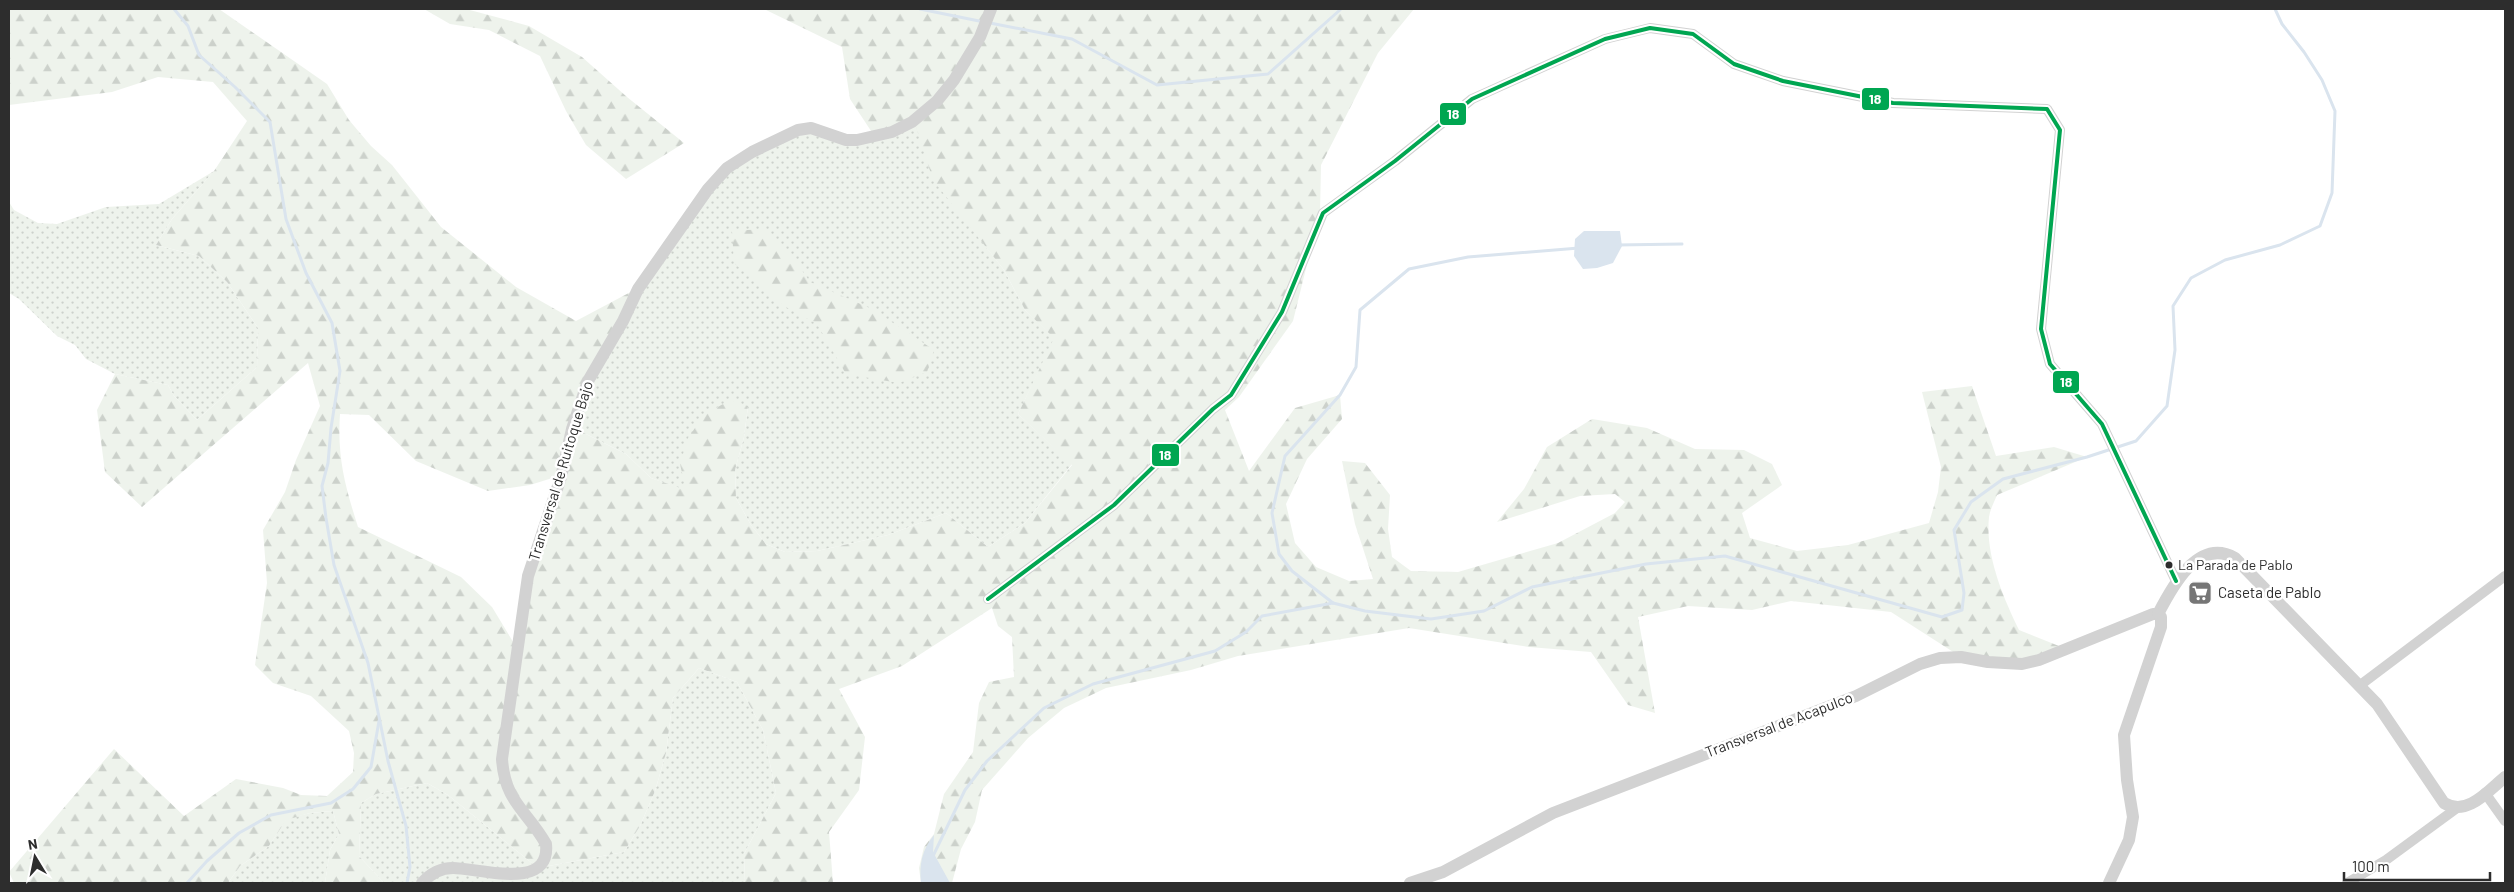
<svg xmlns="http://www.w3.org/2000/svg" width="2514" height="892" font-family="Barlow,sans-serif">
  <defs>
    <pattern id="grass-dots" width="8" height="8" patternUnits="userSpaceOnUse" patternTransform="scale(1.25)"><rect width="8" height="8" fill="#eef3ec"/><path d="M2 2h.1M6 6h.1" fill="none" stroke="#ccd1cb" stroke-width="1.8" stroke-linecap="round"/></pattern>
    <pattern id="forest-firs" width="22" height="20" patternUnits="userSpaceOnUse" patternTransform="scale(1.25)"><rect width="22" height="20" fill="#eef3ec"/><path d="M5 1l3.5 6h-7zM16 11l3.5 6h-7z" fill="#ccd1cb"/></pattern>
  </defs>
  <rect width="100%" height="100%" fill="#fff"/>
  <g fill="url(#grass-dots)">
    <path d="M 914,120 L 973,230 L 1004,270 L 1025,310 L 1055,338 L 1018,414 L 1072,464 L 1025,523 L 988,547 L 946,513 L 888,535 L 817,551 L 785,552 L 766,544 L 751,525 L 736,498 L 735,470 L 744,437 L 748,406 L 687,491 L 651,478 L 626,454 L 574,428 L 582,402 L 623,321 L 727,168 L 798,130 L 846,139 Z"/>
    <path d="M 214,171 L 172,219 L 156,245 L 199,256 L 227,282 L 258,328 L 257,367 L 197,420 L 174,396 L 168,385 L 115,374 L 86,359 L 75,345 L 57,336 L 19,299 L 9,293 L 9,202 L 14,210 L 38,223 L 57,224 L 106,207 L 159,204 Z"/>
    <path d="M 699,668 L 737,682 L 763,730 L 776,793 L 744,854 L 745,883 L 384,883 L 359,856 L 361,803 L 376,794 L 427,783 L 448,795 L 538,868 L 624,852 L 640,826 L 655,791 L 666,753 L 673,698 Z"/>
    <path d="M 333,811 L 339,834 L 330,850 L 325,883 L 228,883 L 240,866 L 269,846 L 286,819 L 310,813 Z"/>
  </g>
  <g fill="url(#forest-firs)" fill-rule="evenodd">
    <path d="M 9,9 L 219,9 L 327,84 L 349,120 L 371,146 L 392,165 L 441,227 L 516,287 L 576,321 L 640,287 L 590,380 L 574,428 L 626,454 L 651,478 L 686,490 L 680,464 L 688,438 L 704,415 L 730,400 L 748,406 L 744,437 L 735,470 L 736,498 L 751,525 L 766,544 L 785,552 L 817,551 L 888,535 L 946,513 L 988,547 L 1025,523 L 1072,465 L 1018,414 L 1054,338 L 1025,310 L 1004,270 L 933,180 L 914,121 L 875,137 L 850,99 L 842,47 L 764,9 L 1414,9 L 1378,53 L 1321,165 L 1320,212 L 1293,321 L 1239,397 L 1225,410 L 1249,471 L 1295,408 L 1340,395 L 1342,419 L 1307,459 L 1286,504 L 1295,543 L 1316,567 L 1349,581 L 1373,579 L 1355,524 L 1342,461 L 1365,463 L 1390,495 L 1388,529 L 1392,557 L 1411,571 L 1458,572 L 1558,543 L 1615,513 L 1625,502 L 1615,494 L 1580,496 L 1497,522 L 1524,489 L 1547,447 L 1592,419 L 1647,428 L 1695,449 L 1744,450 L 1772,464 L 1782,485 L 1742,513 L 1750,538 L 1797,551 L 1848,545 L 1929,523 L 1938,492 L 1941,467 L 1922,392 L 1972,386 L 1996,456 L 2054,447 L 2087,457 L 1997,495 C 1994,502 1990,510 1989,517 C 1985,555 2003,597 2019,630 L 2064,648 L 2039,660 L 1961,657 L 1891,612 L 1791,601 L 1752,610 L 1688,606 L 1638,617 L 1655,713 L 1628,705 L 1591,652 L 1529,647 L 1409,628 L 1238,656 L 1191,670 L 1106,688 L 1064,708 L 1028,738 L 982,790 L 975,822 L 961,849 L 952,883 L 921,883 L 919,868 L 924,847 L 934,834 L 944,794 L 973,752 L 979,703 L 989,682 L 1014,677 L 1012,637 L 998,626 L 992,608 L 902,666 L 839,689 L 865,737 L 859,790 L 829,832 L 833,883 L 745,883 L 744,854 L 776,793 L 763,730 L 737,682 L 699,668 L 673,698 L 666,753 L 655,791 L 640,826 L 624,852 L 538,868 L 448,795 L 427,783 L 376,794 L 361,803 L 359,856 L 384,883 L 325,883 L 330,850 L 339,834 L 333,811 L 310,813 L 286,820 L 269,846 L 240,866 L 228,883 L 14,883 L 9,872 L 114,749 L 184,816 L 236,779 L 283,788 L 301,795 L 327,796 L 353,772 L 354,753 L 349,731 L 311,696 L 273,683 L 255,665 L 267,583 L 263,530 L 285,492 L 296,460 L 320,406 L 308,363 L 142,507 L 105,472 L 97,410 L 115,374 L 168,385 L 174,396 L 197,420 L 257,367 L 258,328 L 227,282 L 199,256 L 156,245 L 172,219 L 214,171 L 247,121 L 213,82 L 158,77 L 112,92 L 9,105 ZM 340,414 L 369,415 L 416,461 L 488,491 L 530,485 L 562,475 L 530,574 L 518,650 L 492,607 L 461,577 L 358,527 C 345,486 337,457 340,414 Z"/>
    <path d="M 424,9 L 466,9 L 529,26 L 582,57 L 627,97 L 684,143 L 626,179 L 586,145 L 566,111 L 540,56 L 489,30 L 450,24 Z"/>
    <path d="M 765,229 L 790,253 L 810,282 L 872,309 L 934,350 L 927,372 L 899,383 L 846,374 L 817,324 L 784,306 L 734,263 L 732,231 Z"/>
  </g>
  <g fill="#dae4ee">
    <path d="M 1584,231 L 1620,231 L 1622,246 L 1613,263 L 1597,268 L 1583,269 L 1574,256 L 1575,239 Z"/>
    <path d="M 934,835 L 933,852 L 950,883 L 921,883 C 919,864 922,850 934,835 Z"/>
  </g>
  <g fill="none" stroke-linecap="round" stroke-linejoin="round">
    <g stroke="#dae4ee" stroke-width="3">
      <path d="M 174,9 L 188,26 L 199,55 L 235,87 L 270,122 L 286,219 L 306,273 L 332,323 L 340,371 L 331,428 L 328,463 L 322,486 L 326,518 L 334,565 L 368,663 L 388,761 L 406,826 L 410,867 L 407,883"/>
      <path d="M 920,9 L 984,22"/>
      <path d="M 990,23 L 1072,39 L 1157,85 L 1268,74 L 1341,9"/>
      <path d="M 1617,245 L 1682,244"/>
      <path d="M 1333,603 L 1292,571 L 1279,554 L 1272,513 L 1285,456 L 1340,395 L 1356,367 L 1360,310 L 1409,269 L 1468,257 L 1579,248"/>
      <path d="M 933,856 L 965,790 L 987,761 L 1044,708 L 1093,684 L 1215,651 L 1246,632 L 1262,616 L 1333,603 L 1365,611 L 1431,619 L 1484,611 L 1532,587 L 1646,564 L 1725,556 L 1942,617 L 1962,610 L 1964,593 L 1954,530 L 1971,502 L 2003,479 L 2087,457 L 2136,441 L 2167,406 L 2175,350 L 2173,306 L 2191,278 L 2225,260 L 2280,245 L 2320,226 L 2332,193 L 2335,111 L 2322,80 L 2304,52 L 2282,24 L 2275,9"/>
      <path d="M 187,883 L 207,861 L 239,833 L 271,815 L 331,803 L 353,789 L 371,767 L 379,721"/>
    </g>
    <g stroke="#d2d2d2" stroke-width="10">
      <path d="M 988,599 L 1114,505 L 1213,409 L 1231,395 L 1282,312 L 1323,213 L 1395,161 L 1472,99 L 1605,39 L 1650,28 L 1693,34 L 1734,64 L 1783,81 L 1893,103 L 2047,109 L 2060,130 L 2041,329 L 2050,364 L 2102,424 L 2176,581"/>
      <path d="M 2359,686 L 2505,576"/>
      <path d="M 2485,793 L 2505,821"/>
      <path d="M 2347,883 L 2386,860 L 2457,808"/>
    </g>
    <g stroke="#d2d2d2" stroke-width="12">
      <path d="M 2158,614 C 2172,587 2198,537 2235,558 L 2377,704 L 2444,803 C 2467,817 2488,791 2505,777"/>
      <path d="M 422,883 C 430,874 441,868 453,868 C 478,868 551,892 546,844 C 527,810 505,803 502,759 L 528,576 L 561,477 L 572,429 L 588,381 L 623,321 L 638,289 L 708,189 L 727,168 L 752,152 L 798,130 L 811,128 L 846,140 L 857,140 L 892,132 L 912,122 L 937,101 L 954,80 L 980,37 L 991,9"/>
      <path d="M 1410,883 L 1443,872 L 1553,813 L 1856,696 L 1920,664 L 1940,658 L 1961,657 L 1988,662 L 2022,664 L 2039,660 L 2153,614 L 2158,614"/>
      <path d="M 2109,883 L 2129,840 L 2133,817 L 2127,780 L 2124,735 L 2161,627 L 2161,617 L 2158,614"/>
    </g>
    <g stroke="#fff" stroke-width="8">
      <path id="bus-1" d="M 988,599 L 1114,505 L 1213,409 L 1231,395 L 1282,312 L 1323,213 L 1395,161 L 1472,99 L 1605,39 L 1650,28 L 1693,34 L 1734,64 L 1783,81 L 1893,103 L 2047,109 L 2060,130 L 2041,329 L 2050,364 L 2102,424 L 2176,581"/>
    </g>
    <use href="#bus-1" stroke="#00a651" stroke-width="4"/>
  </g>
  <defs>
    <g id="supermarket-square" transform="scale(1.25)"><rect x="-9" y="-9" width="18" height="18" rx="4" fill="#767676" stroke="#fff"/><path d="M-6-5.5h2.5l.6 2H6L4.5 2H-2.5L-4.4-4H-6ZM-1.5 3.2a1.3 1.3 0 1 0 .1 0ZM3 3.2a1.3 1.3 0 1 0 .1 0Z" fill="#fff"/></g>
  </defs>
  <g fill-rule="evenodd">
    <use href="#supermarket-square" x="2200" y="593"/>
  </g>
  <circle fill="#2d2d2d" stroke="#fff" stroke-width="2" cx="2169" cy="565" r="4.5"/>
  <g text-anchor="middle" stroke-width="5" stroke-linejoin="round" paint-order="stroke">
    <g font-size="14" fill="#2d2d2d" stroke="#fff" text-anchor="start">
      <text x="2178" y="570">La Parada de Pablo</text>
    </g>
    <g font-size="15" fill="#2d2d2d" stroke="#fff">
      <text transform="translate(561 471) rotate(-73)" y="5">Transversal de Ruitoque Bajo</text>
      <text transform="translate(1779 725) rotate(-21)" y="5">Transversal de Acapulco</text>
    </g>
    <g font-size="15" fill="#2d2d2d" stroke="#fff" text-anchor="start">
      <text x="2218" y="598">Caseta de Pablo</text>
    </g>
  </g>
  <g stroke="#fff" stroke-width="2">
    <rect x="1861" y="87" width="29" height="24" rx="5" fill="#00a651"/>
    <rect x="1439" y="102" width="28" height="24" rx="5" fill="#00a651"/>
    <rect x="2052" y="370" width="28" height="24" rx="5" fill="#00a651"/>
    <rect x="1151" y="443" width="29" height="24" rx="5" fill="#00a651"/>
  </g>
  <g font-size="14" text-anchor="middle" font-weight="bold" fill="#fff">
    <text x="1875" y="104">18</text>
    <text x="1453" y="119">18</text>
    <text x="2066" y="387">18</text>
    <text x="1165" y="460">18</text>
  </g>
  <rect width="2514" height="892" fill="none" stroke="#2d2d2d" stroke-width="20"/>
  <g transform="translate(35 857) rotate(350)" stroke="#ffffff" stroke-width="4" paint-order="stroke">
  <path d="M0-4L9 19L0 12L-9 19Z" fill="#2d2d2d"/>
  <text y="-8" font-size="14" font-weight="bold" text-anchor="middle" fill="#2d2d2d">N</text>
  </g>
  <path d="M2344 872v8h146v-8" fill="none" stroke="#2d2d2d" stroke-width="2.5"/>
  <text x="2352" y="872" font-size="15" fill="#2d2d2d" stroke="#ffffff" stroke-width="4" paint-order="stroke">100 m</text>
</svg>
